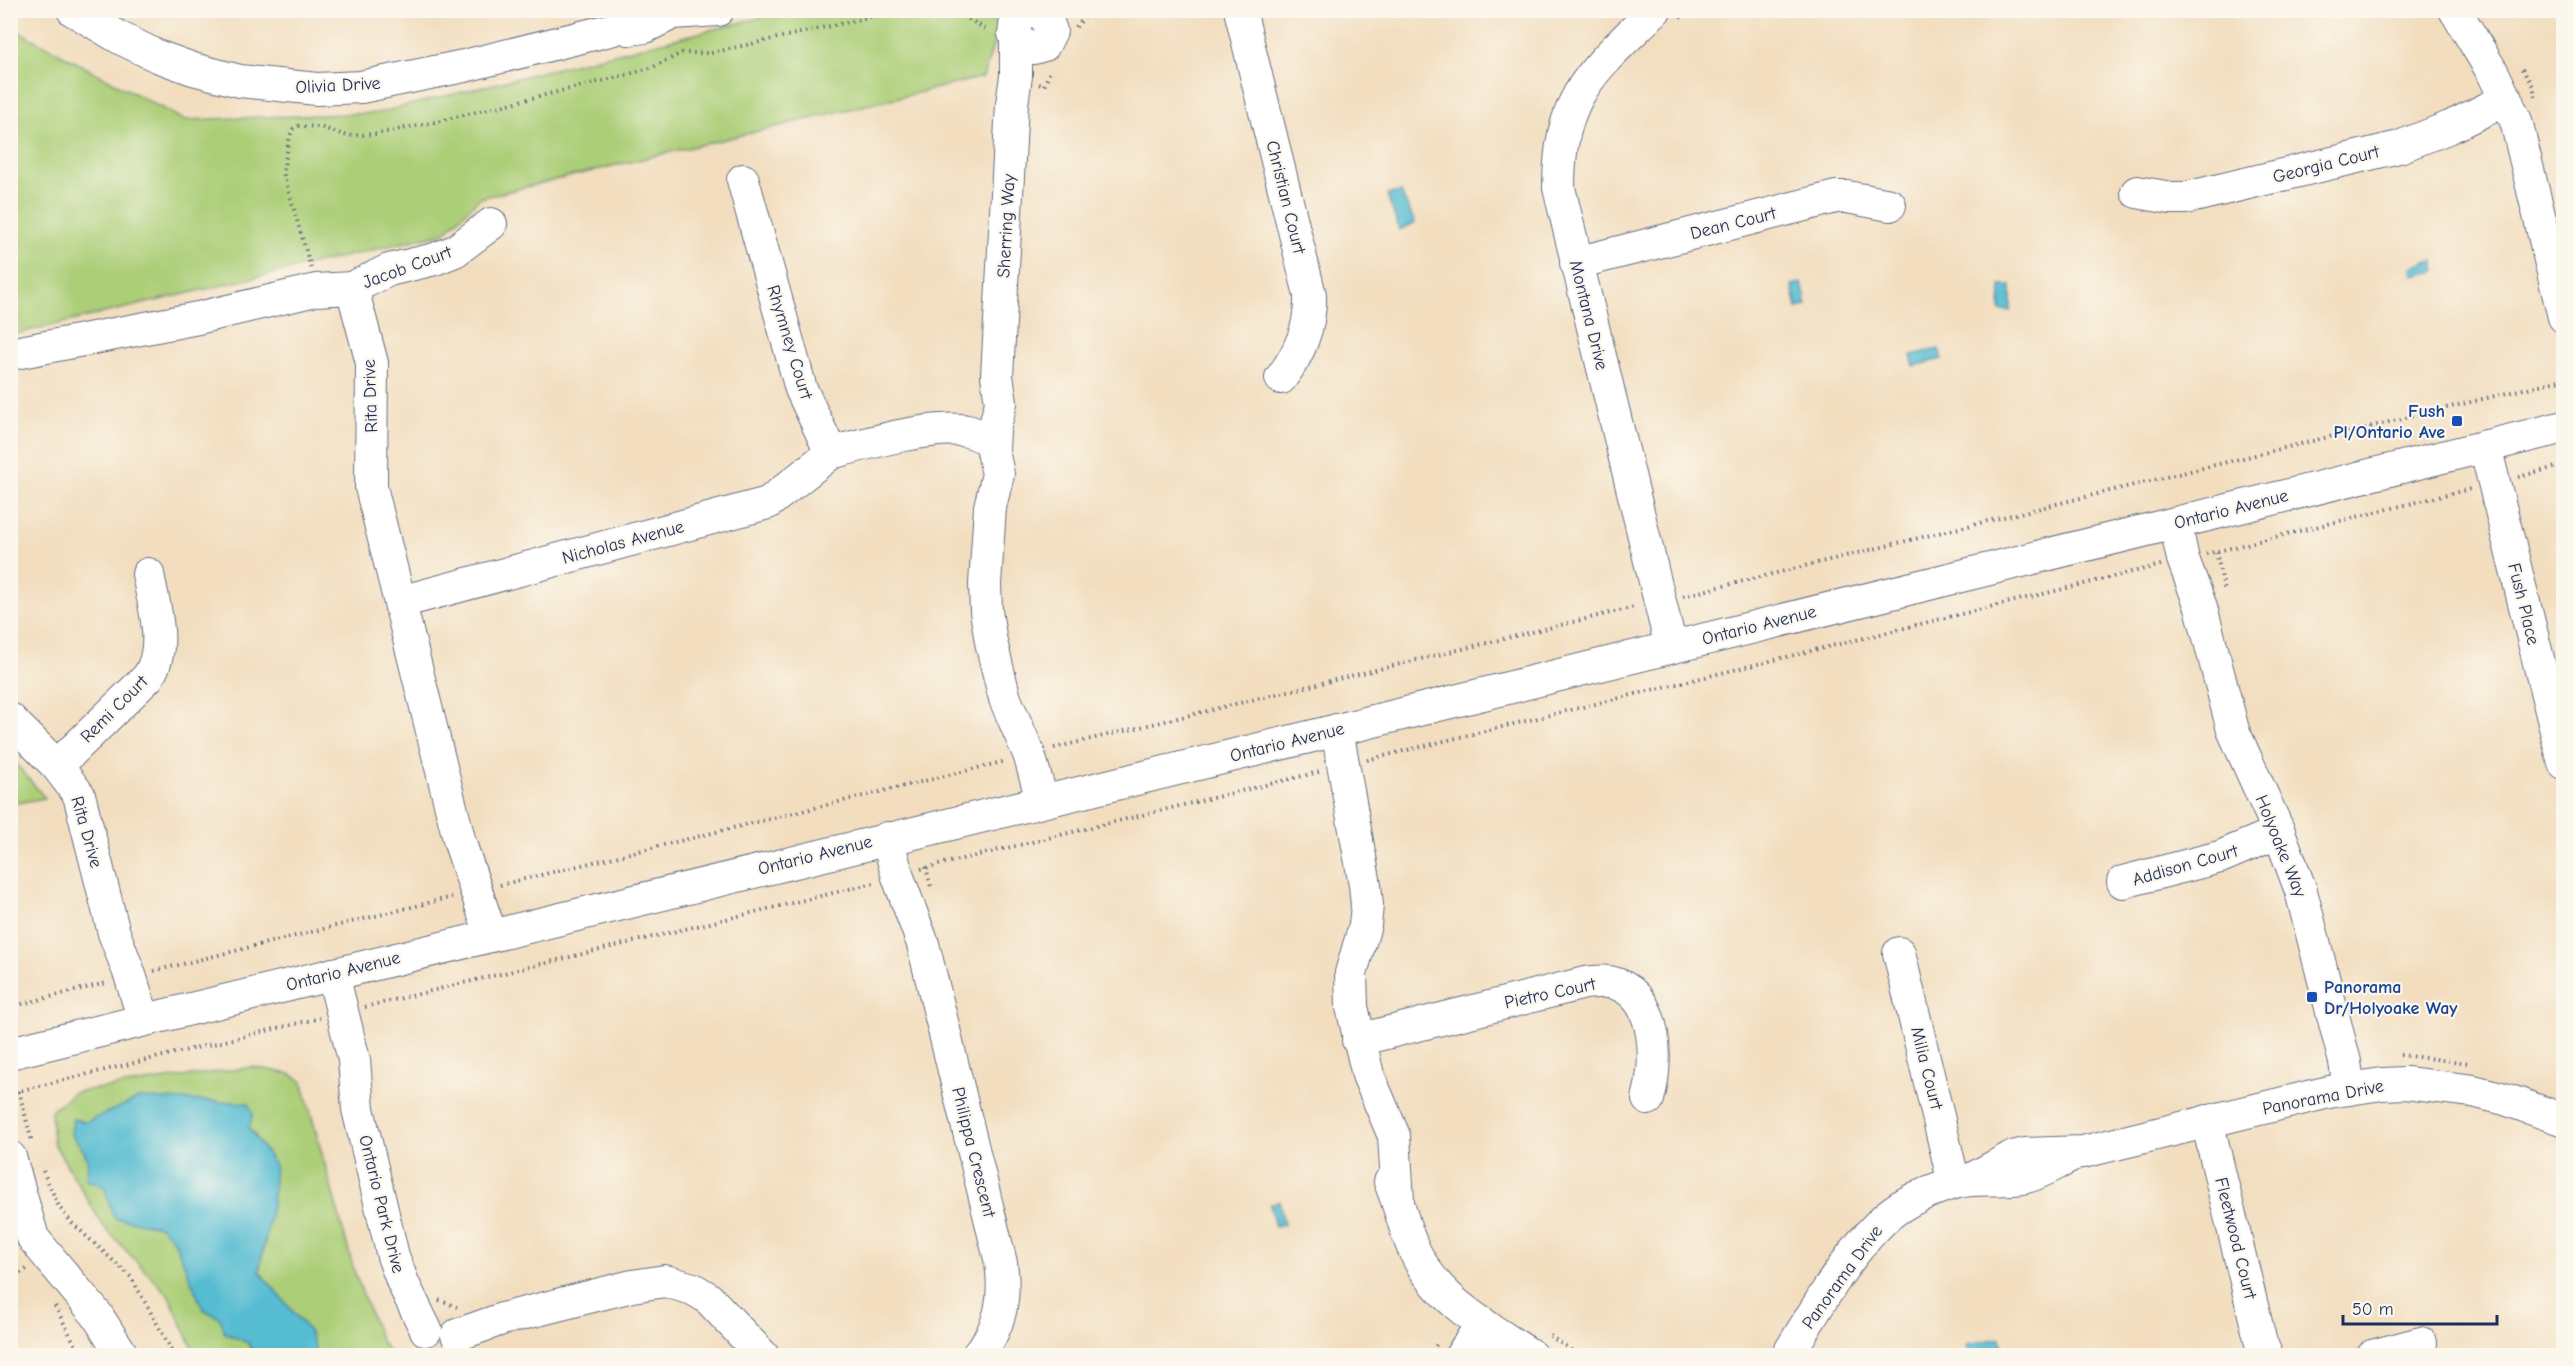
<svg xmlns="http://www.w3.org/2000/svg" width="2574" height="1366" font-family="'Comic Neue',sans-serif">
  <rect width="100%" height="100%" fill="#fbf7ec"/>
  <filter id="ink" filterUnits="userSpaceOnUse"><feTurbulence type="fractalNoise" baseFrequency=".0167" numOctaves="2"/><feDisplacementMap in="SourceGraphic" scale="12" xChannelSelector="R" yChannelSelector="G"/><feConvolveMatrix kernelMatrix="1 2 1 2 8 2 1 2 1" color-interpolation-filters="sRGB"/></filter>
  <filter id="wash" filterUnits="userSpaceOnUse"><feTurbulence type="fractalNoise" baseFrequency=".008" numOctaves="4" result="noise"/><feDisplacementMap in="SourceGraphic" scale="24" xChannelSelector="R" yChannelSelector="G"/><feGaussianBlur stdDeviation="1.35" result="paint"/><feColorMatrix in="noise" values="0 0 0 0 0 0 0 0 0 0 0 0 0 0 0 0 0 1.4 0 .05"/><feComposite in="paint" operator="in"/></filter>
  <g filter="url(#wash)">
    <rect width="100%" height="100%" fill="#f2debf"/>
    <g fill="#abce77" stroke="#637e6a" stroke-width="1.5">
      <path d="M 787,11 L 971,11 L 1000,24 L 983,77 L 480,198 L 444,233 L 11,335 L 10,27 L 184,120 L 377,113 Z"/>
      <path d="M 10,758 L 11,758 L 45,798 L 11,804 Z"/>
      <path d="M 253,1067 L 290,1074 L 302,1081 L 355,1274 L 381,1341 L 391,1355 L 317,1355 L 309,1331 L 259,1271 L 272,1206 L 256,1136 L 249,1128 L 248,1103 L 140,1098 L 86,1122 L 71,1134 L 85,1151 L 89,1165 L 104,1186 L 114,1218 L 160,1225 L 175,1242 L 203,1309 L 220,1318 L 225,1333 L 248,1343 L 256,1356 L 196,1355 L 169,1296 L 104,1227 L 53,1142 L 51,1111 L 75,1092 Z"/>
    </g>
    <g fill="#54bcd1" stroke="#387698" stroke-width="1.5">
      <path d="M 1401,192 L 1415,223 L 1399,230 L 1387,194 Z"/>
      <path d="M 2428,261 L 2428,263 L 2434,261 L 2436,271 L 2413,276 L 2412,267 Z"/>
      <path d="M 1802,283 L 1807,306 L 1797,308 L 1792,285 Z"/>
      <path d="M 2001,286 L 2011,286 L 2011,311 L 2000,311 Z"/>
      <path d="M 1939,349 L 1942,359 L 1914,366 L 1911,355 Z"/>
      <path d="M 140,1098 L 248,1103 L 253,1114 L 249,1128 L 275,1165 L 272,1206 L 259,1271 L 309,1331 L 317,1355 L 256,1355 L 248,1343 L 225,1333 L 220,1318 L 203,1309 L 175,1242 L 160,1226 L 114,1218 L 104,1186 L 86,1180 C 91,1157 85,1151 71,1134 L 73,1119 L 86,1122 Z"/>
      <path d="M 1279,1201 L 1284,1225 L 1275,1227 L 1270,1205 Z"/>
      <path d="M 2000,1338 L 2002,1347 L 1969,1353 L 1967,1344 Z"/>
    </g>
  </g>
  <g filter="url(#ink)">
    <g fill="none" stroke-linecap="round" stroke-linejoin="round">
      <g stroke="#666c80" stroke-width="34">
        <g id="minor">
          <path d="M 73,10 L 120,38 L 157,56 L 193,69 L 240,81 L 317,89 L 361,87 L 464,66 L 614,29 L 647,10"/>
          <path d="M 1028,10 L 1016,19 L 1014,34 L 1019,43 L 1034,48 L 1044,45 L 1051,31 L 1046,17 L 1034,10"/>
          <path d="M 1240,10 L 1310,295 C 1311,327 1300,353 1281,378"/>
          <path d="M 1655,10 C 1592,72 1559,94 1559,188 L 1671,647"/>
          <path d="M 2455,10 L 2493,73 L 2516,121 L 2564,317"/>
          <path d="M 629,29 L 645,27 L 673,13 L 718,10"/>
          <path d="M 1016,39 L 1016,76 L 1012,104 L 997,376 L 1001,403 L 994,429 L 993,451 L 998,474 L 990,507 L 985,584 L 986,611 L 991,642 L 1005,699 L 1029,754 L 1042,800"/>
          <path d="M 743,180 L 801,389 L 831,453 C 864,444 935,424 967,431 C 976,433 985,438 993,441"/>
          <path d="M 2137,192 L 2171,198 L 2186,198 L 2399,147 L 2450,127 L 2507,99"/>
          <path d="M 1576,263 L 1836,197 L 1847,197 L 1890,205"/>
          <path d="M 352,288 L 389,270 L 435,259 L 455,251 L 491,224"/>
          <path d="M 10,354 L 198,318 L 316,290 L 352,288 L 372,363 L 371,487 L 460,843 L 491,935"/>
          <path d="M 2485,446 L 2564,763"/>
          <path d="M 2175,523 L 2183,559 L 2201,607 L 2233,730 L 2279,832 L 2301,891 L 2345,1062 L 2349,1089"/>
          <path d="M 400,602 L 768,503 L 831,453"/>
          <path d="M 10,719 L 57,766 L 79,795 L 114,933 L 130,975 L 144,1020"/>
          <path d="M 1337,730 L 1365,885 L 1367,905 L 1365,925 L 1351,973 L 1352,1007 L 1368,1075 L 1394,1136 L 1398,1201"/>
          <path d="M 57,766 L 148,677 C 168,647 154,607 148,574"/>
          <path d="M 887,838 L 898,877 L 923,944 L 1001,1263 C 1006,1298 1001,1328 977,1356"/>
          <path d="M 2123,882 L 2220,857 L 2279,832"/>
          <path d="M 1899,953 L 1954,1183"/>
          <path d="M 333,974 L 354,1060 L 358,1109 L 393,1256 L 403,1283 L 426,1330"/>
          <path d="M 1358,1040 L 1585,983 C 1596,982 1606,980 1617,984 C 1659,999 1658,1064 1648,1099"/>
          <path d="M 10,1053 L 1317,735 L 2564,427"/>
          <path d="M 2207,1121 L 2261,1343 L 2267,1356"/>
          <path d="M 10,1157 L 33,1238 L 97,1315 L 123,1356"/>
          <path d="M 1970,1180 L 2012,1157 L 2025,1154 L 2083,1152 L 2329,1092 L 2382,1084 L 2406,1083 L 2473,1091 L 2505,1099 L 2564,1120"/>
          <path d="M 1390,1182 C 1400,1205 1404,1230 1415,1252 C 1439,1302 1488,1327 1532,1356"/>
          <path d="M 457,1335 L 502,1319 L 632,1286 L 665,1281 L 693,1289 L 708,1298 L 763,1356"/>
          <path d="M 1461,1356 L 1482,1323"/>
          <path d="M 1787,1356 C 1816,1310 1843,1259 1882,1221 C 1901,1202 1928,1191 1954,1183 C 1976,1176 1999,1182 2022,1178 C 2038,1175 2053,1165 2068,1158"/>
          <path d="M 2372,1356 L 2421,1343"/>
        </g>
      </g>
      <g stroke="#666c80" stroke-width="4" stroke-dasharray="1.5 4.5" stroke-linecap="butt">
        <path d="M 953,10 L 989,31"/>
        <path d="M 966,16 L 970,10"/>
        <path d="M 1680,18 L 1688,10"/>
        <path d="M 1076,27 L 1091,10"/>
        <path d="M 2522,69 L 2533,86 L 2536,100"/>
        <path d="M 1039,84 L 1044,86 L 1051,69"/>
        <path d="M 311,268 L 283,172 L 290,136 L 293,129 L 299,126 L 320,127 L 347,136 L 376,134 L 431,123 L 626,75 L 653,67 L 682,53 L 711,53 L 901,10"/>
        <path d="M 2518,477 L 2564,465"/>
        <path d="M 2216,552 L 2225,592"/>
        <path d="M 2206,554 L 2470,489"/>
        <path d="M 1683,596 L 2564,379"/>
        <path d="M 1054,748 L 1635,607"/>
        <path d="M 1367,760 L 2161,565"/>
        <path d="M 926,867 L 931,887"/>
        <path d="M 921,869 L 1319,772"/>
        <path d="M 500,885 L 1006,761"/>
        <path d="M 154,971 L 452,897"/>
        <path d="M 10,1007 L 106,983"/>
        <path d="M 365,1007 L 874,883"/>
        <path d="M 2400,1055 L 2470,1063"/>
        <path d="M 19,1091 L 32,1142"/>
        <path d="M 10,1093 L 320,1018"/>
        <path d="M 43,1171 L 59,1207 L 72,1223 L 131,1277 L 175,1356"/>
        <path d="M 10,1279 L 27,1269"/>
        <path d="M 439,1300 L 457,1307"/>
        <path d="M 55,1306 L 81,1356"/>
        <path d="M 1550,1336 L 1580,1356"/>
        <path d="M 946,1356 L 952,1350"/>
        <path d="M 1429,1356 L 1437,1344"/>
        <path d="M 1756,1356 L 1762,1346"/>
      </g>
      <use href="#minor" stroke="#fff" stroke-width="32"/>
    </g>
  </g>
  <g fill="#1a4fb4" stroke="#fbf7ec" stroke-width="2">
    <rect x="2451" y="415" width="12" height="12" rx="3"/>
    <rect x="2306" y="991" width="12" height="12" rx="3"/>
  </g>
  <g text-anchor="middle" stroke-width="4.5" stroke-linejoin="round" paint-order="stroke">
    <g font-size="18" fill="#1b2f5e" stroke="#fbf7ec">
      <text transform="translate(338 85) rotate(-3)" y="6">Olivia Drive</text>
      <text transform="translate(2326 164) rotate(-14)" y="6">Georgia Court</text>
      <text transform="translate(1286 197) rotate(76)" y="6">Christian Court</text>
      <text transform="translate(1733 223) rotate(-14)" y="6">Dean Court</text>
      <text transform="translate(1006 226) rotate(-87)" y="6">Sherring Way</text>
      <text transform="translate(407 267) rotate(-20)" y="6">Jacob Court</text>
      <text transform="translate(1589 315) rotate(76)" y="6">Montana Drive</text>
      <text transform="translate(790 342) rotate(73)" y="6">Rhymney Court</text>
      <text transform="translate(370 396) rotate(-92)" y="6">Rita Drive</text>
      <text transform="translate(2231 509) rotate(-14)" y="6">Ontario Avenue</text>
      <text transform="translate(623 542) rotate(-15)" y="6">Nicholas Avenue</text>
      <text transform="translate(2524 604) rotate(76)" y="6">Fush Place</text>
      <text transform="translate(1759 625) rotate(-14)" y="6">Ontario Avenue</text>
      <text transform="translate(114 709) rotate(-45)" y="6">Remi Court</text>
      <text transform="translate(1287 742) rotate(-14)" y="6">Ontario Avenue</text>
      <text transform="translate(87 832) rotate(74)" y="6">Rita Drive</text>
      <text transform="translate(2281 846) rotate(68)" y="6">Holyoake Way</text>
      <text transform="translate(815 855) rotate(-14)" y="6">Ontario Avenue</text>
      <text transform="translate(2185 865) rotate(-16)" y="6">Addison Court</text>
      <text transform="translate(343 971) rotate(-14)" y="6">Ontario Avenue</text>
      <text transform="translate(1550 993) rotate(-12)" y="6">Pietro Court</text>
      <text transform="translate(1927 1068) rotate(76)" y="6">Milia Court</text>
      <text transform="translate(2323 1097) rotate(-11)" y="6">Panorama Drive</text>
      <text transform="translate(974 1152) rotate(76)" y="6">Philippa Crescent</text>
      <text transform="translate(382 1204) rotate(76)" y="6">Ontario Park Drive</text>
      <text transform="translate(2236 1238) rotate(76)" y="6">Fleetwood Court</text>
      <text transform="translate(1842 1277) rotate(-54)" y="6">Panorama Drive</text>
    </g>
    <g font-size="18" font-weight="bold" fill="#164399" stroke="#fbf7ec" text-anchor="end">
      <text x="2445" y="417">Fush<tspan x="2445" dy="21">Pl/Ontario Ave</tspan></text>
      <text x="2324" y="993" text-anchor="start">Panorama<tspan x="2324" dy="21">Dr/Holyoake Way</tspan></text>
    </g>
  </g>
  <rect width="2574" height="1366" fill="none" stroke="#fbf7ec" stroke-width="36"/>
  <path d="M2343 1315v9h154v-9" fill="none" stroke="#1b2f5e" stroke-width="3"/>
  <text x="2352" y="1315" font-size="18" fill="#1b2f5e" stroke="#fbf7ec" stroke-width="4.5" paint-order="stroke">50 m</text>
</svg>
